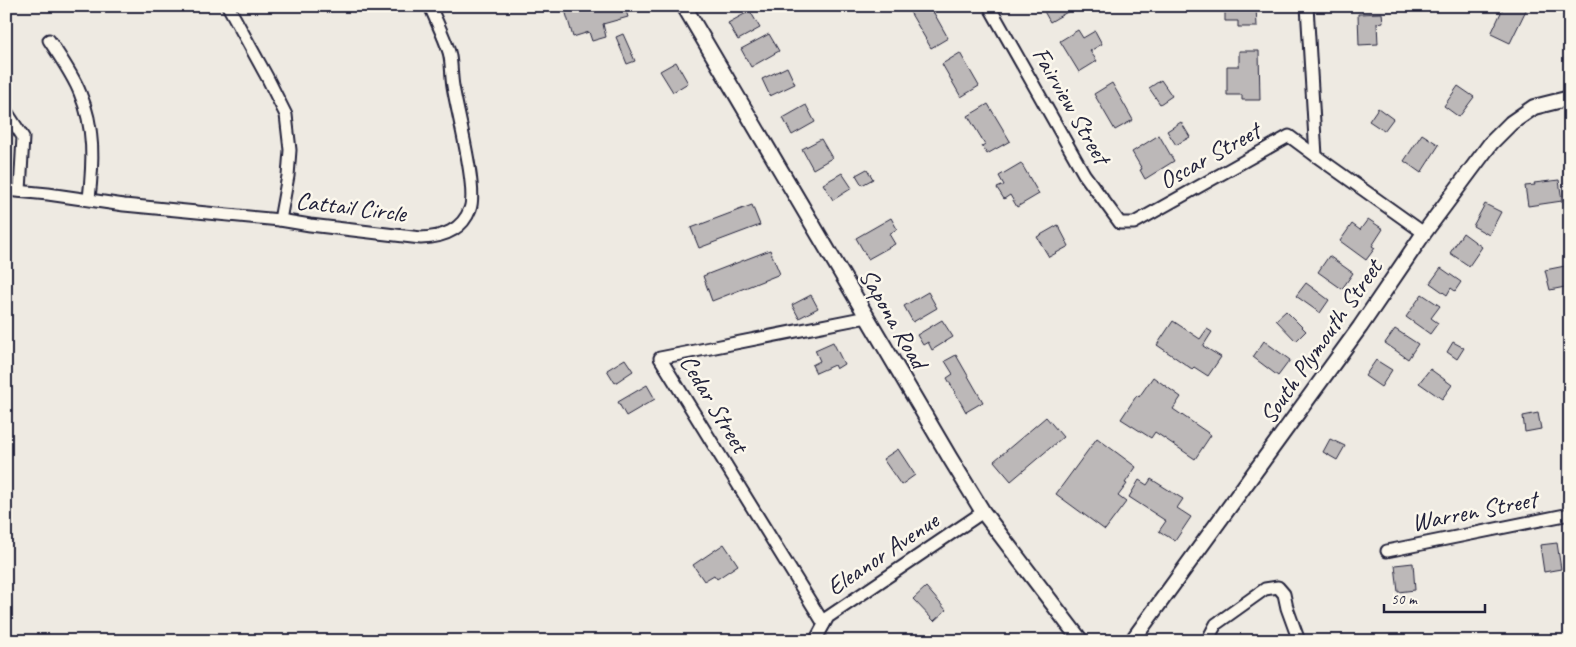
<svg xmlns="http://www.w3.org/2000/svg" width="1576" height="647" font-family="Caveat,sans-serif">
  <rect width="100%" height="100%" fill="#eeeae2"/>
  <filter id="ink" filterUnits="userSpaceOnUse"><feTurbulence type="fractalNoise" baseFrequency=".02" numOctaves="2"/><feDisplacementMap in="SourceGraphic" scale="10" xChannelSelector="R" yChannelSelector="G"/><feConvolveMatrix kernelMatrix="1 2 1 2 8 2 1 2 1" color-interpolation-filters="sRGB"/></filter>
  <g filter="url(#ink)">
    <g fill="#bcb8b8" stroke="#22223b">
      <path d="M 578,6 L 631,6 L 625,8 L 628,17 L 603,24 L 606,37 L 592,41 L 589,32 L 573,37 L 565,10 Z"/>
      <path d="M 930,6 L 948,38 L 931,48 L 907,7 Z"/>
      <path d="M 1041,6 L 1066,6 L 1069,11 L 1050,22 Z"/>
      <path d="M 1225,6 L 1256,6 L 1257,27 L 1238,27 L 1238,21 L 1225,21 Z"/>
      <path d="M 1504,6 L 1523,6 L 1527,8 L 1510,43 L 1491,34 Z"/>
      <path d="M 750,11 L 760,28 L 738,40 L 728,23 Z"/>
      <path d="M 1382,13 L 1383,22 L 1377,23 L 1378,44 L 1359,45 L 1358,14 Z"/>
      <path d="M 1078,30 L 1083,38 L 1095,31 L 1102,44 L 1090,51 L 1097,61 L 1079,72 L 1060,41 Z"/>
      <path d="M 623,34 L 635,61 L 627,64 L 616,37 Z"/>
      <path d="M 769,34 L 779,51 L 751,67 L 741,49 Z"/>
      <path d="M 1239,51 L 1259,51 L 1260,100 L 1242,100 L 1242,95 L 1227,95 L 1227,66 L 1239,66 Z"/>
      <path d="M 960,53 L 979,86 L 961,97 L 942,64 Z"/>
      <path d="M 676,62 L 688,83 L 673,92 L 660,71 Z"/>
      <path d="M 787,67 L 795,84 L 770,96 L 762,79 Z"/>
      <path d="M 1161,80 L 1172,96 L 1160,104 L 1149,88 Z"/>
      <path d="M 1112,83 L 1133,120 L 1115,130 L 1094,94 Z"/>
      <path d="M 1458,86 L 1474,97 L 1459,117 L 1444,106 Z"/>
      <path d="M 988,104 L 1010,141 L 987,154 L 982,146 L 985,144 L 968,116 Z"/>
      <path d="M 806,105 L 815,122 L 792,135 L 783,118 Z"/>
      <path d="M 1378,108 L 1393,119 L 1384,131 L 1369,121 Z"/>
      <path d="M 1181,122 L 1190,137 L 1176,145 L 1167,131 Z"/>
      <path d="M 1422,134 L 1439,145 L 1421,173 L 1404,161 Z"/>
      <path d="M 1159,135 L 1174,161 L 1145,179 L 1140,170 L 1142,169 L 1132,152 Z"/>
      <path d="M 821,139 L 832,158 L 813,169 L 802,149 Z"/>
      <path d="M 1021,163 L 1039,194 L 1017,207 L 1010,195 L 1004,199 L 997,188 L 1004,185 L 999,176 Z"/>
      <path d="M 867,169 L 873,179 L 862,185 L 856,175 Z"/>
      <path d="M 842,173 L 852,188 L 833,200 L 823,184 Z"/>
      <path d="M 1559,180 L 1562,201 L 1528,206 L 1525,186 L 1535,185 L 1534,183 Z"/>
      <path d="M 1485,204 L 1501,212 L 1489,235 L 1473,226 Z"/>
      <path d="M 752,205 L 760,225 L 699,248 L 691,228 Z"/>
      <path d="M 891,218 L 897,229 L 889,234 L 895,244 L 868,259 L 856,238 Z"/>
      <path d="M 1368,219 L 1383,229 L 1372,246 L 1375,248 L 1366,260 L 1340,241 L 1352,224 L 1360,230 Z"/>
      <path d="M 1058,225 L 1069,246 L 1049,257 L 1037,237 Z"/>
      <path d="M 1463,233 L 1482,247 L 1469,266 L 1450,253 Z"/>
      <path d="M 770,250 L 780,274 L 712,301 L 703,276 Z"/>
      <path d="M 1329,256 L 1353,273 L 1342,289 L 1318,272 Z"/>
      <path d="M 1570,265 L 1570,286 L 1550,290 L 1545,270 Z"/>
      <path d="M 1441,268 L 1461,282 L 1455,291 L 1451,288 L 1447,295 L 1430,283 Z"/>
      <path d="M 1306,283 L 1329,300 L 1320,313 L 1296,296 Z"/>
      <path d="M 928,292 L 937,308 L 913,322 L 904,306 Z"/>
      <path d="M 1422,294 L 1440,306 L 1431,318 L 1438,323 L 1430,334 L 1406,317 Z"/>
      <path d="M 811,295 L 818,308 L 799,318 L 792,305 Z"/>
      <path d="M 1286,311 L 1306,331 L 1296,341 L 1276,320 Z"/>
      <path d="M 942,320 L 953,337 L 932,350 L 928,342 L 923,345 L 917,335 Z"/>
      <path d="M 1173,321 L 1200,339 L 1207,329 L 1212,332 L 1203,346 L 1221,357 L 1208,376 L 1194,367 L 1192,369 L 1157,345 Z"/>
      <path d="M 1395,329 L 1418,344 L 1408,359 L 1385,343 Z"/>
      <path d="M 1264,341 L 1290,360 L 1278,376 L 1253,357 Z"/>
      <path d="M 833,342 L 844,364 L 836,369 L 834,365 L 816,373 L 812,365 L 820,361 L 815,350 Z"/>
      <path d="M 1453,342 L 1464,348 L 1457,359 L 1447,352 Z"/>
      <path d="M 956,355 L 983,402 L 966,412 L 947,378 L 953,374 L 945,361 Z"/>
      <path d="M 625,359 L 633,371 L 615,383 L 607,370 Z"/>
      <path d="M 1376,360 L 1392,370 L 1381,387 L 1365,376 Z"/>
      <path d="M 1430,369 L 1452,385 L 1442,399 L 1419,383 Z"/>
      <path d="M 1153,377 L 1181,397 L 1173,409 L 1211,435 L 1195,459 L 1155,432 L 1151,438 L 1121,419 L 1137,395 L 1139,397 Z"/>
      <path d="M 647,385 L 655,399 L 626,416 L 618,402 Z"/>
      <path d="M 1538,413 L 1541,429 L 1525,432 L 1523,416 Z"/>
      <path d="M 1046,417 L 1063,437 L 1011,481 L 994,461 Z"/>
      <path d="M 1097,438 L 1136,467 L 1125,483 L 1127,484 L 1118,496 L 1126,502 L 1105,530 L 1056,494 Z"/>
      <path d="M 1330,439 L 1345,446 L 1337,460 L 1323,452 Z"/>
      <path d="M 898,449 L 915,475 L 901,485 L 883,459 Z"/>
      <path d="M 1151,479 L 1183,499 L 1177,508 L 1191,517 L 1175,541 L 1159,531 L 1166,521 L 1129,497 L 1139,480 L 1147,485 Z"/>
      <path d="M 1557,543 L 1561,569 L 1544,572 L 1540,545 Z"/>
      <path d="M 724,544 L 738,565 L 717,579 L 714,575 L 704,581 L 693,565 Z"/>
      <path d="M 1413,563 L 1415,590 L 1398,592 L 1395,565 Z"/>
      <path d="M 926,587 L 946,610 L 934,621 L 913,599 Z"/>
    </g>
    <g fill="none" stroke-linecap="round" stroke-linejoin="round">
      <g stroke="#22223b" stroke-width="15">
        <g id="minor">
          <path d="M 228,6 L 267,77 L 286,115 L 290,150 L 288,176 L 280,220"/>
          <path d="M 989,6 L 1084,174 L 1120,223 L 1134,223 L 1289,136 L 1316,156"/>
          <path d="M 1307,6 L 1316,156 L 1424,233"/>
          <path d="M 49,40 C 60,57 73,75 80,93 C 95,128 93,163 89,199"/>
          <path d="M 6,111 L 23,137 L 20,191"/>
          <path d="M 6,190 L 48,194 L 124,205 L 280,220 L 310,225 L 421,238 C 442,237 462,231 470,209 C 478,189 457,112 453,86 C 451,75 452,62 449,52 C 444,36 436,21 430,6"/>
          <path d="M 1387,551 L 1570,514"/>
          <path d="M 824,624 L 660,358 L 867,317"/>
          <path d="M 815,641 L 828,617 L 983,512"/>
          <path d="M 1207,641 L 1216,624 L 1265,589 L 1278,587 L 1284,594 L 1287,608 L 1299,641"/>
        </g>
      </g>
      <g stroke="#22223b" stroke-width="18">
        <g id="tertiary">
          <path d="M 684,6 L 950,458 L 983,512 L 1081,641"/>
          <path d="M 1132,641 L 1360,327 L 1424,233 L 1491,143 L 1511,123 L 1534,107 L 1570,98"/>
        </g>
      </g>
      <use href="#minor" stroke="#fbf7ec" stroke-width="11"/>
      <use href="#tertiary" stroke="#fbf7ec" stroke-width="14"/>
    </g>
  </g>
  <g text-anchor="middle" stroke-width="5" stroke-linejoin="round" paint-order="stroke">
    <g font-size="25" fill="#22223b" stroke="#fbf7ec">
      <text transform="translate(1072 105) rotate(60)" y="9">Fairview Street</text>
      <text transform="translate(1209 155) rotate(-29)" y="9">Oscar Street</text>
      <text transform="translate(351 206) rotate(7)" y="9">Cattail Circle</text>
      <text transform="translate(894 318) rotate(60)" y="9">Sapona Road</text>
      <text transform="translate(1320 341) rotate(-55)" y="9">South Plymouth Street</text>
      <text transform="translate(715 403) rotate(59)" y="9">Cedar Street</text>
      <text transform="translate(1474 510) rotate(-11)" y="9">Warren Street</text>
      <text transform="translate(882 553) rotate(-34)" y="9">Eleanor Avenue</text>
    </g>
  </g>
  <rect width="1576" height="647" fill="none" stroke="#fbf7ec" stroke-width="25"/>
  <rect x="12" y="12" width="1551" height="622" fill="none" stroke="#22223b" stroke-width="2" filter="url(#ink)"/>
  <path d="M1384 604v8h101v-8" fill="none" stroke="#22223b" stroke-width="2.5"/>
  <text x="1391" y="604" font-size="15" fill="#22223b" stroke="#fbf7ec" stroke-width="4" paint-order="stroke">50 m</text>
</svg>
